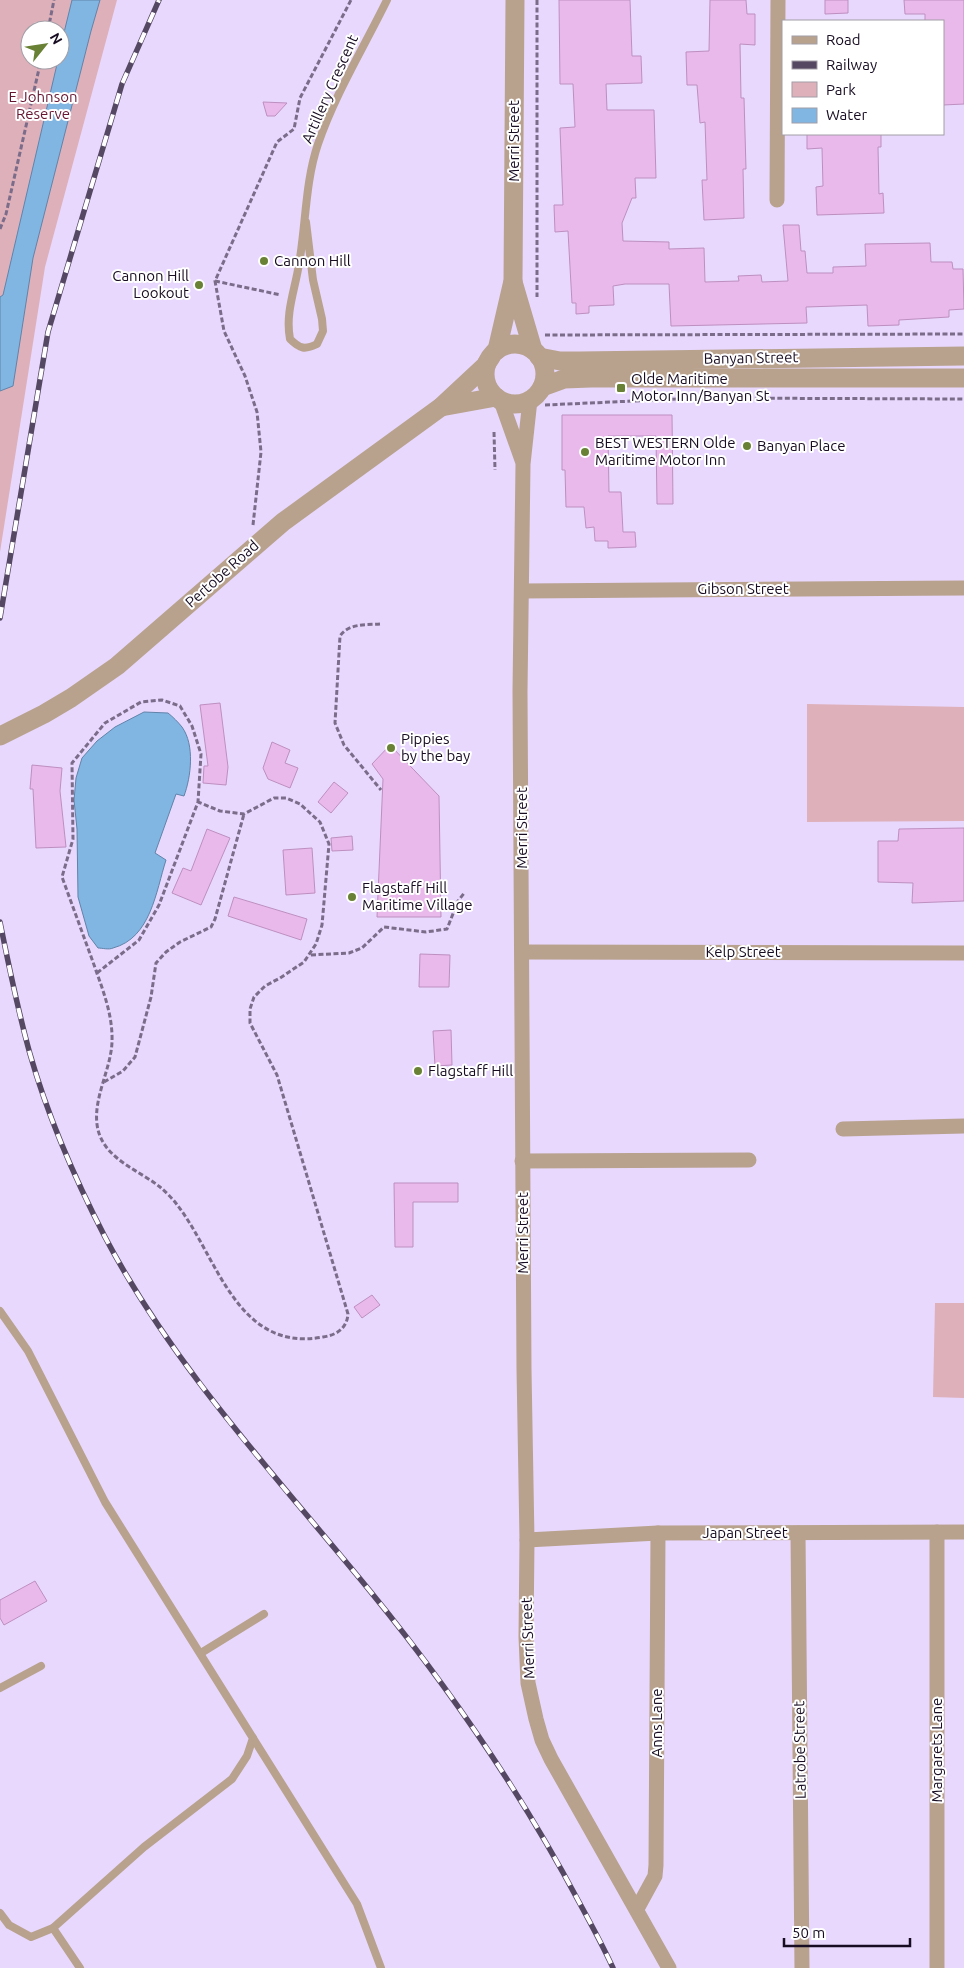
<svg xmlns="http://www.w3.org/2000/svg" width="964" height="1968" font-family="Ubuntu,sans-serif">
  <rect width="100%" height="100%" fill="#e8d8fd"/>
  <g fill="#deb0ba" fill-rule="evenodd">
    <path d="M 0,0 L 117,0 L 45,267 L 0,552 ZM 30,30 L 60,30 L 60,60 L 30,60 Z"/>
    <path d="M 807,704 L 964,707 L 964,821 L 807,822 Z"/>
    <path d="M 935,1303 L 964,1303 L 964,1398 L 933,1397 Z"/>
  </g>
  <g fill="#81b6e3" stroke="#6183a9">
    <path d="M 72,0 L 100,0 L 91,31 L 33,258 L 13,386 L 0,391 L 0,297 L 3,295 L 58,60 L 60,60 L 60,49 Z"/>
    <path d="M 144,712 L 168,713 C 173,717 178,722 182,727 C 195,745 191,777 184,796 L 176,794 L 155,853 L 166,860 C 156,891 151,938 113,948 C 109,950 102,948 98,948 L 89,936 L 78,897 L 77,829 L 74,800 L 76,778 L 82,758 L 97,741 L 115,727 Z"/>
  </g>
  <g fill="#eab9ec" stroke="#bd8fc0">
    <path d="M 559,0 L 630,0 L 632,56 L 641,56 L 642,83 L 606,84 L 607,110 L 654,110 L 656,178 L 635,178 L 636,198 L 632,198 L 622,223 L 623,241 L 669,242 L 669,249 L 704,248 L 705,282 L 739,281 L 738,276 L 761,275 L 762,282 L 788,281 L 783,225 L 799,225 L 801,251 L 805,251 L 807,273 L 833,273 L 833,267 L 866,266 L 865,244 L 930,243 L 931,262 L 952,262 L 953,269 L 963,269 L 964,309 L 949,310 L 949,317 L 899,320 L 899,325 L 868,326 L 867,305 L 806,307 L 807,323 L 671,326 L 669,284 L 625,284 L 613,286 L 614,305 L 589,306 L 589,313 L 576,314 L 576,303 L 572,303 L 568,231 L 555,232 L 554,205 L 563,205 L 560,128 L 575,127 L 573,84 L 560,84 Z"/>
    <path d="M 710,0 L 746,0 L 747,14 L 755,14 L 755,45 L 740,44 L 741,98 L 744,98 L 746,169 L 743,169 L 744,218 L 704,220 L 702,180 L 707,180 L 705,122 L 700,123 L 697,85 L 687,85 L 686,52 L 709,51 Z"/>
    <path d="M 825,0 L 848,0 L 848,13 L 825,14 Z"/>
    <path d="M 904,0 L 964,0 L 964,104 L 943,105 L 943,21 L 925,21 L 925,14 L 905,14 Z"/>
    <path d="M 263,102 L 287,103 L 275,116 L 267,116 Z"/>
    <path d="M 807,134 L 881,134 L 881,147 L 878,147 L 879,194 L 883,193 L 884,213 L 817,215 L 816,187 L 823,186 L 822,148 L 807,149 Z"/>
    <path d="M 562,415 L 672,415 L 673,504 L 657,504 L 656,436 L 608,436 L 609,492 L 621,492 L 623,532 L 635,532 L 636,547 L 608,548 L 608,541 L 595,541 L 594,527 L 586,528 L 584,507 L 566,507 L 565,470 L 562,470 Z"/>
    <path d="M 220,703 L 228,767 L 226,785 L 203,783 L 204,766 L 208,766 L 200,705 Z"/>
    <path d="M 272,742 L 290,750 L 285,763 L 298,768 L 290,788 L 268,779 L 263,768 Z"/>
    <path d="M 390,745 L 439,796 L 441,917 L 377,917 L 383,779 L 372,764 Z"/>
    <path d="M 32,765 L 62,768 L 60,791 L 66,847 L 36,848 L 33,789 L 30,789 Z"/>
    <path d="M 334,782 L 348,793 L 331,813 L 318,802 Z"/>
    <path d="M 964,828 L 964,901 L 912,903 L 913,883 L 878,882 L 878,841 L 898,841 L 899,829 Z"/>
    <path d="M 207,829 L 230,838 L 201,905 L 172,893 L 183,868 L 191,871 Z"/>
    <path d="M 352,836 L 353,850 L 332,851 L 331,838 Z"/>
    <path d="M 312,848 L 315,893 L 286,895 L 283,850 Z"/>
    <path d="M 234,897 L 307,919 L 301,940 L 228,916 Z"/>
    <path d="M 420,954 L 450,955 L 449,987 L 419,987 Z"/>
    <path d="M 451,1030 L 452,1065 L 435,1066 L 433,1031 Z"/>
    <path d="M 394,1183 L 458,1183 L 458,1202 L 413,1202 L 413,1247 L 395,1247 Z"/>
    <path d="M 372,1295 L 380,1305 L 362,1318 L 354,1307 Z"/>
    <path d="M 35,1581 L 47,1601 L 4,1625 L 0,1618 L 0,1600 Z"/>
  </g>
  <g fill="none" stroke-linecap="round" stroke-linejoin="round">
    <g stroke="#7b6d8a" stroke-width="3" stroke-dasharray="5 2.5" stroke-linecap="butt">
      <path d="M 537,0 L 537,297"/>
      <path d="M 48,30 L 54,0"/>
      <path d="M 0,229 L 6,214 L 41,60"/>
      <path d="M 215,281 L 281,295"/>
      <path d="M 545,335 L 964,334"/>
      <path d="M 545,405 L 700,398 L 964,399"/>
      <path d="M 494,432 L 495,470"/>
      <path d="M 253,525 L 261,452 L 257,412 L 245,376 L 224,331 L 215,281 L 277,142 L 294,129 L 300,98 L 351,0"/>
      <path d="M 380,624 C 366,625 349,623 340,636 L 335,723 L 344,745 L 381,790"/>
      <path d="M 311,955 L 349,953 L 362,948 L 384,927 L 426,932 L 447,929 L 458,901 L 465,892"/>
      <path d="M 97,973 L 139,940 L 159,905 L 198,802 L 201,754 L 192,726 L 180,706 L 162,700 L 141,702 L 105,723 L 72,763 L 73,839 L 62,877 L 93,962 C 102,988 113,1014 112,1042 C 111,1072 88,1106 100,1136 C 110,1161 140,1171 160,1187 C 166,1192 173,1199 178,1206 C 218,1258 237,1353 323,1337 C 337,1335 347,1328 348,1314 L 277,1075 L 250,1023 L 250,1009 L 254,997 L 265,986 L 280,978 L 304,962 L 316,944 L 322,925 L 329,844 L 320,822 L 300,804 L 286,798 L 274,798 L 244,814 L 220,811 L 198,802"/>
      <path d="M 104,1082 L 123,1071 L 135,1057 L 151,997 L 156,963 L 166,952 L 180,942 L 211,927 L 215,919 L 244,814"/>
    </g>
    <g stroke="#b8a28e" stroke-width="8">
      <path d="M 306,222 L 313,280 L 322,319 L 323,331 L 317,344 C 305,350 300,349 290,339 C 285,313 295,290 299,264 C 306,225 305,182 318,144 C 335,94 364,47 387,0"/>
      <path d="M 0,1311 L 28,1351 L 105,1502 L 253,1738 L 247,1756 L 232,1779 L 144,1847 L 53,1928 L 31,1937 L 9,1925 L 0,1913"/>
      <path d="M 201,1653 L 264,1614"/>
      <path d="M 0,1688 L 41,1666"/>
      <path d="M 253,1738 L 357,1904 L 381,1968"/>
      <path d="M 53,1928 L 80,1968"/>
    </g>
    <g stroke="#b8a28e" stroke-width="15">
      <path d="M 777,200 L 778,0"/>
      <path d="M 530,400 L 523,464 L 520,691 L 524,1369 L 527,1540 L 526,1637 L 528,1683 L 536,1719 L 542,1740 L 551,1759 L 669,1968"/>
      <path d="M 501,401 L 522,460"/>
      <path d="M 522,591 L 964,588"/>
      <path d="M 522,952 L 964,953"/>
      <path d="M 843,1129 L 964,1126"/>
      <path d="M 522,1161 L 749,1160"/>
      <path d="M 937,1532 L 937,1968"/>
      <path d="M 798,1533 L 802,1968"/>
      <path d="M 527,1540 L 658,1533 L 964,1532"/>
      <path d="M 637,1909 L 655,1876 L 656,1865 L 658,1533"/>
    </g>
    <g stroke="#b8a28e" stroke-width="19">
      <path d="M 513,282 L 533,350"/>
      <circle cx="515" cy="374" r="30"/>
      <path d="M 497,350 L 513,281 L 515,0"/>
      <path d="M 539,357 L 560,361 L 580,361 L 964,356"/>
      <path d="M 542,387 L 564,379 L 591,378 L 964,378"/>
      <path d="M 441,407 L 496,397"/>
      <path d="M 0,736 L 44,714 L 71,698 L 117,666 L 283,522 L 441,407 L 485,366 L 491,357"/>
    </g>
    <g stroke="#554862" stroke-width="5.5">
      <g id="rail">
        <path d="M 0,618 L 48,332 L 122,84 L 159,0"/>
        <path d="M 0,922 C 9,967 18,1011 30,1054 C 48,1117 75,1179 105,1237 C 174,1368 277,1477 370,1591 C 450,1689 520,1791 579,1902 C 591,1924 603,1946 613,1968"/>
      </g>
    </g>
    <use href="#rail" stroke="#fff" stroke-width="4" stroke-dasharray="11" stroke-linecap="butt"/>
  </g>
  <g fill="#688134" stroke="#fff" stroke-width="2">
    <circle cx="264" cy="261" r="5"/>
    <circle cx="199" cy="285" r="5"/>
    <rect x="616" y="383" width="10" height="10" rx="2.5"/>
    <circle cx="747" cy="446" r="5"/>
    <circle cx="585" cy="452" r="5"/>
    <circle cx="391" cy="748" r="5"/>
    <circle cx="352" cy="897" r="5"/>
    <circle cx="418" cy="1071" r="5"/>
  </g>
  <g text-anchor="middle" stroke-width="4" stroke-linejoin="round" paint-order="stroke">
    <g font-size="15" fill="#170c21" stroke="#fff">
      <text transform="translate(330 89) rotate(-66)" y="5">Artillery Crescent</text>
      <text transform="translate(514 141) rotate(-90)" y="5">Merri Street</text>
      <text transform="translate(751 358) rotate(-1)" y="5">Banyan Street</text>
      <text transform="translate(222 574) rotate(-42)" y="5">Pertobe Road</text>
      <text x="743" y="594">Gibson Street</text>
      <text transform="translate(522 828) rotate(-90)" y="5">Merri Street</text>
      <text x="743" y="957">Kelp Street</text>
      <text transform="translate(523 1233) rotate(-90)" y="5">Merri Street</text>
      <text x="745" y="1538">Japan Street</text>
      <text transform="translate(528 1638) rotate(-92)" y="5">Merri Street</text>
      <text transform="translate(657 1723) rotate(-90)" y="5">Anns Lane</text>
      <text transform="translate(800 1750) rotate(-91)" y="5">Latrobe Street</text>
      <text transform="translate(937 1750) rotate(-90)" y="5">Margarets Lane</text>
    </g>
    <g font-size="15" fill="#671632" stroke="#fff">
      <text x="43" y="102">E Johnson<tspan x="43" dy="17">Reserve</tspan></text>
    </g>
    <g font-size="15" fill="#170c21" stroke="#fff" text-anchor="start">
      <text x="274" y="266">Cannon Hill</text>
      <text x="189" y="281" text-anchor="end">Cannon Hill<tspan x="189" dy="17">Lookout</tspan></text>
      <text x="631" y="384">Olde Maritime<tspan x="631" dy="17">Motor Inn/Banyan St</tspan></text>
      <text x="595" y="448">BEST WESTERN Olde<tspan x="595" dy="17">Maritime Motor Inn</tspan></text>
      <text x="757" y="451">Banyan Place</text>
      <text x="401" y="744">Pippies<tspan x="401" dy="17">by the bay</tspan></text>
      <text x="362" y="893">Flagstaff Hill<tspan x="362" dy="17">Maritime Village</tspan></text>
      <text x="428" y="1076">Flagstaff Hill</text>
    </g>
  </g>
  <rect x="782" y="20" width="162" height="115" fill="#ffffff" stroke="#a29ea6"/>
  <rect x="792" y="36" width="25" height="8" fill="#b8a28e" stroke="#a29ea6"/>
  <text x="826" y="45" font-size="15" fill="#170c21">Road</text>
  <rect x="792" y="61" width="25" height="8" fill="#554862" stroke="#a29ea6"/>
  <text x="826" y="70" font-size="15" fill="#170c21">Railway</text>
  <rect x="792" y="82" width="25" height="15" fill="#deb0ba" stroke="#a29ea6"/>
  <text x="826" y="95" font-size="15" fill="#170c21">Park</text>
  <rect x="792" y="108" width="25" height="15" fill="#81b6e3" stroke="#a29ea6"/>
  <text x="826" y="120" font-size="15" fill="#170c21">Water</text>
  <g transform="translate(45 45) rotate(60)"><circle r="24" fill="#ffffff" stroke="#a29ea6"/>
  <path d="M0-4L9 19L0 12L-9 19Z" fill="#688134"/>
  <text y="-8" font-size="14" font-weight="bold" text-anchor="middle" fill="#170c21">N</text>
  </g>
  <path d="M784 1938v8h126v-8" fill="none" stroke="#170c21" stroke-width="2.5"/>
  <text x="792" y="1938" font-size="15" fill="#170c21" stroke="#ffffff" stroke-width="4" paint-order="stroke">50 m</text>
</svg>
